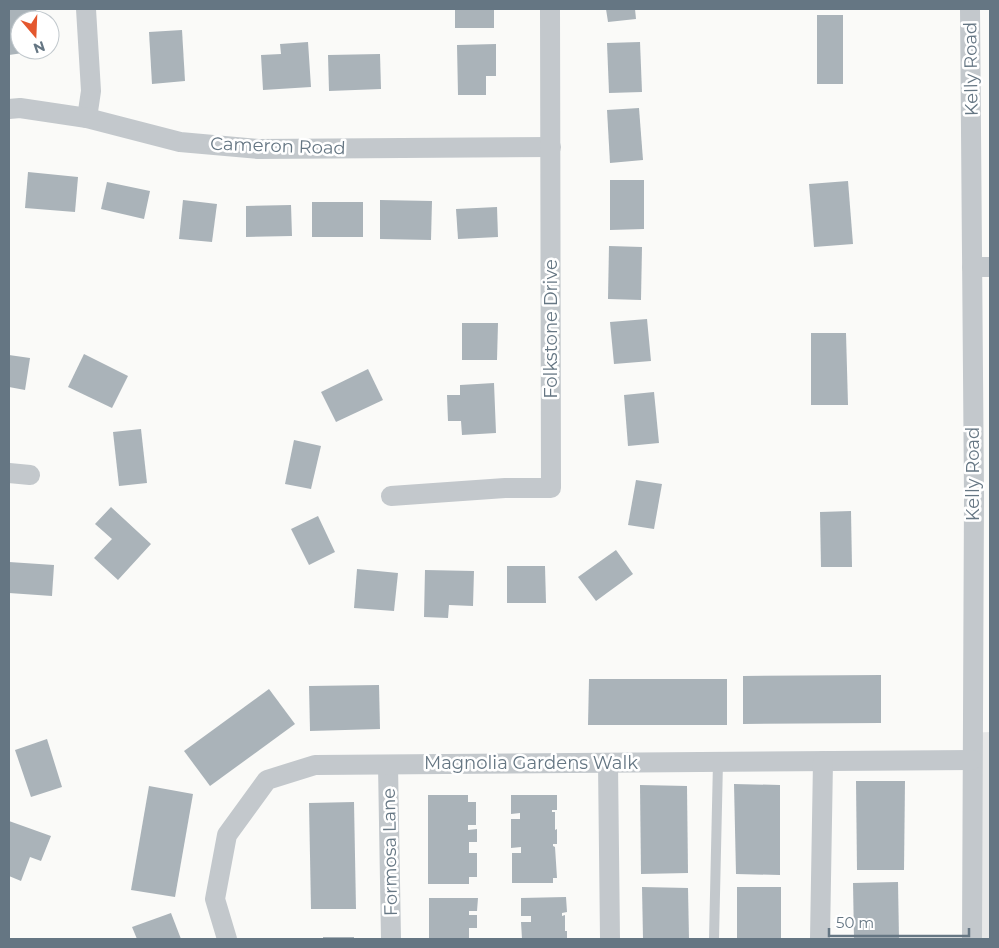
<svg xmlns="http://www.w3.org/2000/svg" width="999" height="948" font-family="Montserrat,sans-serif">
  <rect width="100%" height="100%" fill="#fafaf8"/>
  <path fill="#e8e9e9" d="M 990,732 L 990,939 L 966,939 L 966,733 Z"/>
  <g fill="#aab3b9">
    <path d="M 9,9 L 36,9 L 38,20 L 20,20 L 20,50 L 29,50 L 30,52 L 9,55 Z"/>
    <rect x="455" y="9" width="39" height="19"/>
    <path d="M 606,9 L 635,9 L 636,19 L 608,22 Z"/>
    <rect x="817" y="15" width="26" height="69"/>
    <path d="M 182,30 L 185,81 L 152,84 L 149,32 Z"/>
    <path d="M 308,42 L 311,87 L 263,90 L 261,55 L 281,54 L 280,44 Z"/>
    <path d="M 640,42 L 642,92 L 609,93 L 607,43 Z"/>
    <path d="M 496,44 L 496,76 L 486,76 L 486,95 L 458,95 L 457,45 Z"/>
    <path d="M 380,54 L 381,89 L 329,91 L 328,55 Z"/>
    <path d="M 639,108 L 643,160 L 610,163 L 607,110 Z"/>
    <path d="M 28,172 L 78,177 L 75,212 L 25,208 Z"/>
    <path d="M 610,180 L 644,180 L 644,229 L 610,230 Z"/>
    <path d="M 848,181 L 853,244 L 814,247 L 809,184 Z"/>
    <path d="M 107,182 L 150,191 L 144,219 L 101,209 Z"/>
    <path d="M 183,200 L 217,204 L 212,242 L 179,239 Z"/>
    <path d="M 380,200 L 432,201 L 431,240 L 380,239 Z"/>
    <rect x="312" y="202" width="51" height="35"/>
    <path d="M 291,205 L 292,236 L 246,237 L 246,206 Z"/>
    <path d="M 497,207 L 498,237 L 458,239 L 456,209 Z"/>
    <path d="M 609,246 L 642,247 L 641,300 L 608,299 Z"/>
    <path d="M 647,319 L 651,361 L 614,364 L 610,322 Z"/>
    <path d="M 462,323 L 498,323 L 497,360 L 462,360 Z"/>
    <path d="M 811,333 L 846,333 L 848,405 L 811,405 Z"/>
    <path d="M 84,354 L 128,376 L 112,408 L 68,387 Z"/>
    <path d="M 9,355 L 30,358 L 25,390 L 9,387 Z"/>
    <path d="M 368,369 L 383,400 L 336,422 L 321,392 Z"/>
    <path d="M 494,383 L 496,433 L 462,435 L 461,421 L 448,421 L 447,395 L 460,395 L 460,385 Z"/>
    <path d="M 654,392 L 659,443 L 628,446 L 624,395 Z"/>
    <path d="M 141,429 L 147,483 L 119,486 L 113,432 Z"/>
    <path d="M 294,440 L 321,446 L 311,489 L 285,484 Z"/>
    <path d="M 636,480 L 662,484 L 654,529 L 628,525 Z"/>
    <path d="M 111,507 L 151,544 L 118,580 L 94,558 L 112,539 L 95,524 Z"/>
    <path d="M 851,511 L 852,567 L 821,567 L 820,512 Z"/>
    <path d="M 318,516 L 335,552 L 309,565 L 291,529 Z"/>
    <path d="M 616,550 L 633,574 L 596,601 L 578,577 Z"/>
    <path d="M 9,562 L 54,565 L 52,596 L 9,593 Z"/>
    <path d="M 507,566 L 545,566 L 546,603 L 507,603 Z"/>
    <path d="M 357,569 L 398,573 L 394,611 L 354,608 Z"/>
    <path d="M 425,570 L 474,571 L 473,606 L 449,605 L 448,618 L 424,617 Z"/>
    <path d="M 881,675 L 881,723 L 743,724 L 743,676 Z"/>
    <path d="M 589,679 L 727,679 L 727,725 L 588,725 Z"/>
    <path d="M 379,685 L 380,729 L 310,731 L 309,686 Z"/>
    <path d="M 269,689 L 295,724 L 210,786 L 184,751 Z"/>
    <path d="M 47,739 L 62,787 L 31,797 L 15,750 Z"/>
    <path d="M 856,781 L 905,781 L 904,870 L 857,870 Z"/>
    <path d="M 734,784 L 780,785 L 780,875 L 736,874 Z"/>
    <path d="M 640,785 L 687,786 L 688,873 L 641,874 Z"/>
    <path d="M 149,786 L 193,794 L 175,897 L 131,890 Z"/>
    <path d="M 428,795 L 468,795 L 468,802 L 476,802 L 476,825 L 468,825 L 468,830 L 477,829 L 477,842 L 469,842 L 469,853 L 477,853 L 477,877 L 469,877 L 469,884 L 428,884 Z"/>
    <path d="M 511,795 L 557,795 L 557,810 L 552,810 L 552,812 L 555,812 L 555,830 L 557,829 L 557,844 L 553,844 L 553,846 L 555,847 L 557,878 L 553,878 L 553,883 L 512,883 L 512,853 L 521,853 L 521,847 L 511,848 L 511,819 L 520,819 L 520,813 L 511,814 Z"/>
    <path d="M 354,802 L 356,909 L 311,909 L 309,803 Z"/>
    <path d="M 9,821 L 51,836 L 41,861 L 30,857 L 21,881 L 9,876 Z"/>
    <path d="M 898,882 L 899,939 L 854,939 L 853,883 Z"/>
    <path d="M 642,887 L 688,888 L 689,939 L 643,939 Z"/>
    <rect x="737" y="887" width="44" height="52"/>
    <path d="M 566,897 L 567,912 L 562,913 L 562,916 L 565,915 L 565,931 L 567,931 L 567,939 L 522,939 L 521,922 L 531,922 L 531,916 L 521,916 L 521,898 Z"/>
    <path d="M 429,898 L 478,898 L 477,911 L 469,911 L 469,915 L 477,915 L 477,928 L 469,928 L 469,939 L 429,939 Z"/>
    <path d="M 171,913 L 181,939 L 137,939 L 132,927 Z"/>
    <rect x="323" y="937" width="31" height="2"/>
  </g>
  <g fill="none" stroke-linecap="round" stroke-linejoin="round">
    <path stroke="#c3c8cc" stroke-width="10" d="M 714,939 L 718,762"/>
    <g stroke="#c3c8cc" stroke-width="20">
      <path d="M 86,9 L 91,91 L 87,118"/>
      <path d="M 970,9 L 974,496 L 972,939"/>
      <path d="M 9,109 L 20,108 L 87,118 L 180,142 L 258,149 L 551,147"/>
      <path d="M 972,267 L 990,267"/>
      <path d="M 9,473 L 30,475"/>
      <path d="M 391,496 L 505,488 L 551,488 L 550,9"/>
      <path d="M 608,763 L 610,939"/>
      <path d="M 388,765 L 391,939"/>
      <path d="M 227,939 L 215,899 L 227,835 L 267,780 L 315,765 L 972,760"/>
      <path d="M 820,939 L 823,761"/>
    </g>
  </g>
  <g text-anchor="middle" stroke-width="5" stroke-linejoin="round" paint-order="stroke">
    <g font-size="18" fill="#657683" stroke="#fff">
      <text transform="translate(971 69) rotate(-91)" y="6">Kelly Road</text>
      <text transform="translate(278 146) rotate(2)" y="6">Cameron Road</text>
      <text transform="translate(551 329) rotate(-90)" y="6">Folkstone Drive</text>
      <text transform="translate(973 474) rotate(-90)" y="6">Kelly Road</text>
      <text x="531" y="769">Magnolia Gardens Walk</text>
      <text transform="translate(390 852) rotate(-91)" y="6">Formosa Lane</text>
    </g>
  </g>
  <rect width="999" height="948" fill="none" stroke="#657683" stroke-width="20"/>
  <g transform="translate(35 35) rotate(161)"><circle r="24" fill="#ffffff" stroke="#c1c8cd"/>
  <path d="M0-4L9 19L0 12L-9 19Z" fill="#e4572e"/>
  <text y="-8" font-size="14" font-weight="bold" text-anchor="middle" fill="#657683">N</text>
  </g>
  <path d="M829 928v8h140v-8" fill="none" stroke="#657683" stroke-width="2.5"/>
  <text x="836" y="928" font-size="15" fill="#657683" stroke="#ffffff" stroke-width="4" paint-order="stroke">50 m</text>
</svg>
